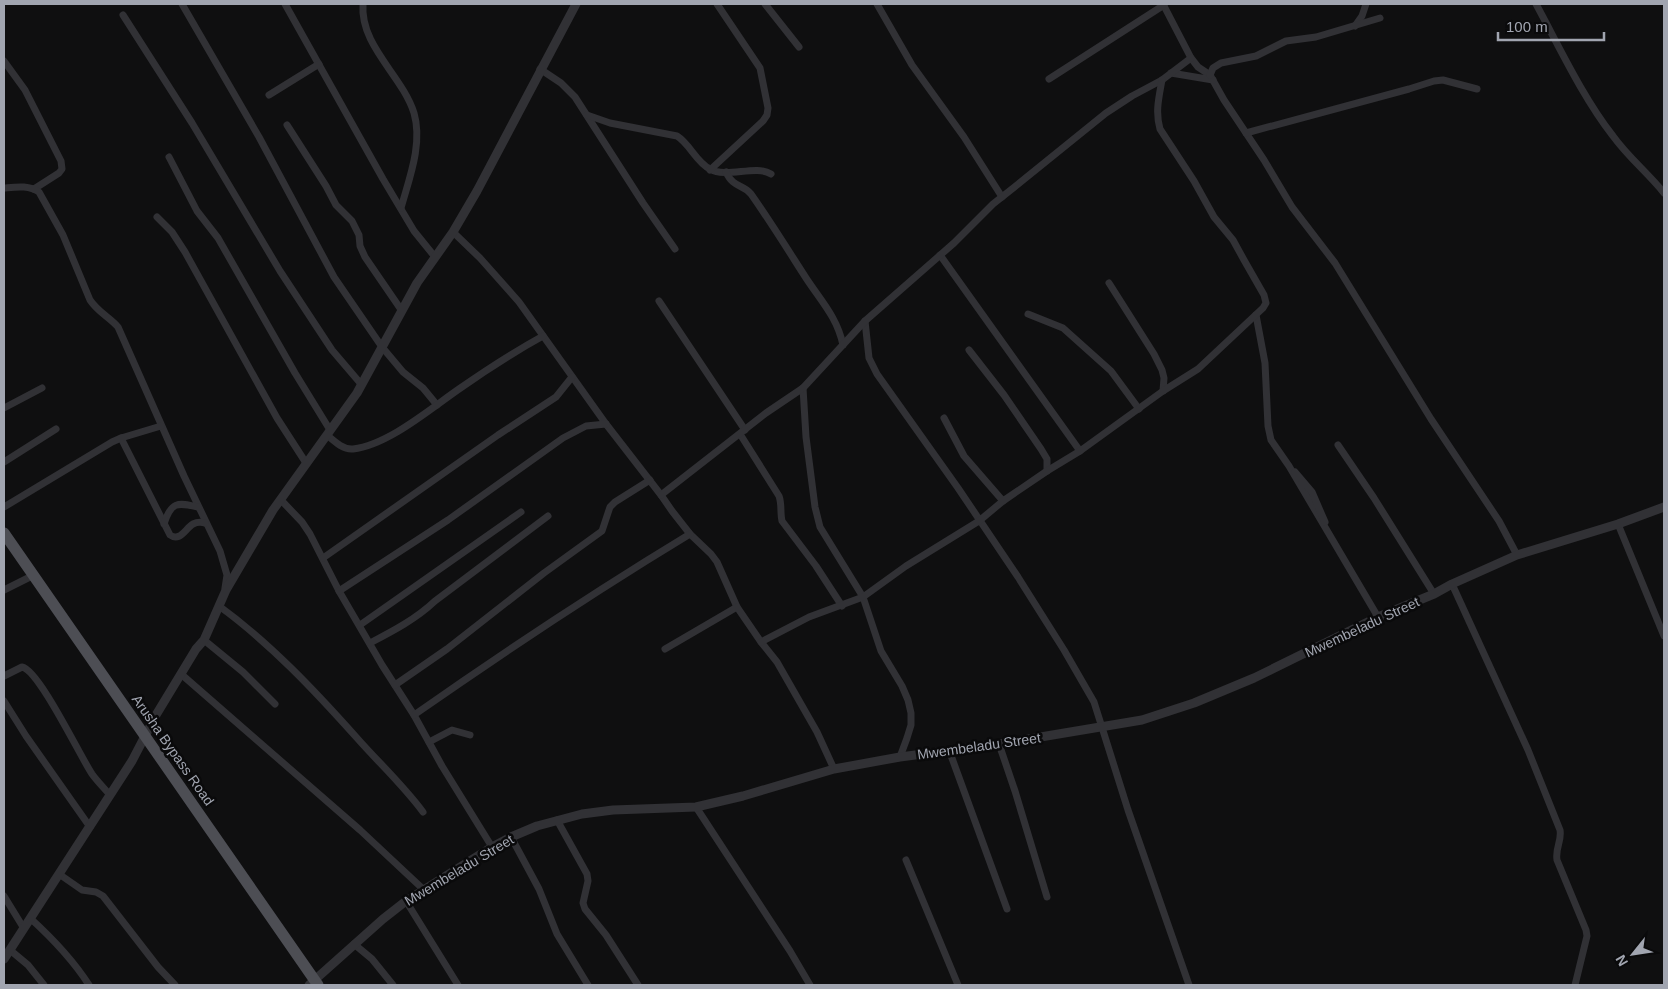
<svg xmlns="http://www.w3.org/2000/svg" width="1668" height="989" font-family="Arial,sans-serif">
  <rect width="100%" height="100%" fill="#0f0f10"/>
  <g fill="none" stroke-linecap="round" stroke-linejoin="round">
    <g stroke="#313135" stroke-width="7">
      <path d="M 182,4 L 259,137 L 334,277 L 382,347 L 403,372 L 423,388 L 437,405"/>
      <path d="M 285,4 L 383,179 L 414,231 L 435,257"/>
      <path d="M 363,4 C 360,46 402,75 414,113 C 423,144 409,179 401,208"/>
      <path d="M 765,4 L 799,47"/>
      <path d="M 877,4 L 912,65 L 964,137 L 1002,197"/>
      <path d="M 1163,4 L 1191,58 L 1198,67 L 1210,75 L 1224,100 L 1264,160 L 1292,207 L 1335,263 L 1431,419 L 1499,521 L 1517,555"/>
      <path d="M 1536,4 C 1560,48 1582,96 1613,136 C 1628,157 1648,173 1664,193"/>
      <path d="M 123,15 L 192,123 L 280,271 L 332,350 L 361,384"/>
      <path d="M 1355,26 L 1362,16 L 1366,4"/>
      <path d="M 4,61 L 25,90 L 61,161 L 62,169 L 59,173 L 34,189"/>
      <path d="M 540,69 L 561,83 L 575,97 L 643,203 L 675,249"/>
      <path d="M 1171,73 L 1213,80"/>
      <path d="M 1210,75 L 1213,68 L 1221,63 L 1256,56 L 1286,41 L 1316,37 L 1380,18"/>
      <path d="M 1049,79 L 1164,5"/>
      <path d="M 269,95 L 319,64"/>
      <path d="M 587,115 L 610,123 L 677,136 C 690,144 696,162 710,169 C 727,179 755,164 771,174"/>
      <path d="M 287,125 L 326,186 L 336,205 L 352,221 L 359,235 L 360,246 L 365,257 L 402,311"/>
      <path d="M 1246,133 L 1409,89 L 1434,81 L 1443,80 L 1477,89"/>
      <path d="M 169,157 L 197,211 L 218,238 L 295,373 L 330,430"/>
      <path d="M 710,170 L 763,121 L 767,115 L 768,108 L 760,68 L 717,4"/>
      <path d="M 726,172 C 734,189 742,183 751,194 C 770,221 788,250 806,278 C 821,301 837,317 843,345"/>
      <path d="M 4,188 C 16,187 29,185 39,192 L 63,235 L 90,300 C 98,312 109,317 118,327 L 184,476 L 220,551 L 227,575 L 225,588"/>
      <path d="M 157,217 L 172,232 L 185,252 L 277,418 L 306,463"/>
      <path d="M 453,232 L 480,258 L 519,302 L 606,424 L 661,495 L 672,511 L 690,534 L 711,554 L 717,562 L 737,607 L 761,642 L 777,662 L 817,732 L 834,769"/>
      <path d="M 940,255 L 1080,451"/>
      <path d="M 1109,283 L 1154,354 L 1162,370 L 1164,378 L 1163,391"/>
      <path d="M 659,301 L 745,430"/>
      <path d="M 1028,314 L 1063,328 L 1111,371 L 1139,409"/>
      <path d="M 1256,315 L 1265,363 L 1268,426 L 1271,440 L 1289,466 L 1378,617"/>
      <path d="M 865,321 L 869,358 L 877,374 L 958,488 L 1018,577 L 1064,650 L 1094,702 L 1128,810 L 1189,985"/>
      <path d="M 969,350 L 1004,395 L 1041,449 L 1047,459 L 1047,471"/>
      <path d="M 803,388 L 806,437 L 815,507 L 820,527 L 863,597 L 881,651 L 902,686 L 908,700 L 911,713 L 911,725 L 907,738 L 900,757"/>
      <path d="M 4,408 L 42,388"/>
      <path d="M 944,418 L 964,456 L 1003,501"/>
      <path d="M 740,434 L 779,496 C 782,504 780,512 782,521 L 816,566 L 842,606"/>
      <path d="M 327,435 C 334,441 343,450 353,449 C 388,445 430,409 459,389 C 486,370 514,352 543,336"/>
      <path d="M 121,438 L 170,535 C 180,542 185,529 193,524 C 197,522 201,522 205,523"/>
      <path d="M 1338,445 L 1374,498 L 1434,594"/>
      <path d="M 4,462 L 56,429"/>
      <path d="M 1295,472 L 1312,492 L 1325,522"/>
      <path d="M 661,495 L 766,413 L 803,388 L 865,321 L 954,243 L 993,204 L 1012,189 L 1106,113 L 1132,96 L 1162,80 L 1191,58"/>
      <path d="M 281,500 L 302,522 L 310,534 L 339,591 L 382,665 L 414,715 L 442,766 L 492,847"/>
      <path d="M 4,507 L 112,442 L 121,438 L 161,426"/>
      <path d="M 164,524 C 171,502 177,502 198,507"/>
      <path d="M 1618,524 L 1664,636"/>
      <path d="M 323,558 L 498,435 L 556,397 L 572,377"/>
      <path d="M 1452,584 L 1528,750 L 1560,830 C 1562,841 1555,848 1557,860 L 1586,930 L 1587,936 L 1575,985"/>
      <path d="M 4,590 L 34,575"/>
      <path d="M 339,591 L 448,520 L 563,438 L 586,426 L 606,424"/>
      <path d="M 219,606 C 270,643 315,691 357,738 C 379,763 403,785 423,812"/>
      <path d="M 360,625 L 521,512"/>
      <path d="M 204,640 L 243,672 L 275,704"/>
      <path d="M 761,642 L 809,617 L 863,597 L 906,566 L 979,521 L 1003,501 L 1047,471 L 1080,451 L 1163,391 L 1198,369 L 1263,308 L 1266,303 L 1264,295 L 1244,260 L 1233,240 L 1214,217 L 1194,181 L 1160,129 C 1155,112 1159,97 1162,80"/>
      <path d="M 370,643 C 393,631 416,619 435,601 L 548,516"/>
      <path d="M 665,649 L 737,607"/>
      <path d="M 181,674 L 360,830 L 423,889"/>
      <path d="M 4,676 L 22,667 C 39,670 80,756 92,774 C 97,781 104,788 110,795"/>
      <path d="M 395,685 L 447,649 L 544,573 L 602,531 L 610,507 L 615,502 L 650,480"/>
      <path d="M 4,701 L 26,736 L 90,827"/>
      <path d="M 414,715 C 504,652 596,591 690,534"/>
      <path d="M 429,742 L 452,730 L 470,735"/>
      <path d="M 999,744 L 1015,791 L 1047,897"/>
      <path d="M 949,750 L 1007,909"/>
      <path d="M 696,807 L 790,951 L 810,985"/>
      <path d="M 557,820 L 587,874 L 588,881 L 583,903 L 585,909 L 606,935 L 638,985"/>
      <path d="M 511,837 L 539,889 L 557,934 L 588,985"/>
      <path d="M 906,860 L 958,985"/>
      <path d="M 59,874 L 82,890 L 96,892 L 103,896 L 158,967 L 175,985"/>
      <path d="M 4,896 L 23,927"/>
      <path d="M 406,901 L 458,985"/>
      <path d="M 30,918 C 52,938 73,960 89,985"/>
      <path d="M 354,944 L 372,959 L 393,985"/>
      <path d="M 10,950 L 28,965 L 44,985"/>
    </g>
    <g stroke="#313135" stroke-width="9">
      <path d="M 4,959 L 132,761 L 156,715 L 196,649 L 204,640 L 226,590 L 273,510 L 357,393 L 417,283 L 453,232 L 477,191 L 576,4"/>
      <path d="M 309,985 L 383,919 L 406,901 L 492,847 L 511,837 L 537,826 L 582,814 L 613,810 L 696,807 L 743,796 L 834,769 L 900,757 L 999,744 L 1142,720 L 1194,703 L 1254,678 L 1378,617 L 1434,594 L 1452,584 L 1517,555 L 1618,524 L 1664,507"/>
    </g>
    <path stroke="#4d4e54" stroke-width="11" d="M 4,533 L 318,985"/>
  </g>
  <g text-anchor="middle" stroke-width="5" stroke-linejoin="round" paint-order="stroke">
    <g font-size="14" fill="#a1a5b0" stroke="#0a0a0b">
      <text transform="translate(1362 627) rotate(-25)" y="5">Mwembeladu Street</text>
      <text transform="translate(979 746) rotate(-8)" y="5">Mwembeladu Street</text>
      <text transform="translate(173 750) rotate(55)" y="5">Arusha Bypass Road</text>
      <text transform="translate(459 870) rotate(-31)" y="5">Mwembeladu Street</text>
    </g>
  </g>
  <rect width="1668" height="989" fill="none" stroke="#a1a5b0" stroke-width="10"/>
  <g transform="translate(1633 954) rotate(240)" stroke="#0a0a0b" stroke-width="4" paint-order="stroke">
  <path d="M0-4L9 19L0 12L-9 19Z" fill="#a1a5b0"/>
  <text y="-8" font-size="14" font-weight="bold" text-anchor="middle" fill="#a1a5b0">N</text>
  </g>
  <path d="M1498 32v8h106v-8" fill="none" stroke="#a1a5b0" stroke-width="2.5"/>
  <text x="1506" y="32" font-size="15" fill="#a1a5b0" stroke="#0a0a0b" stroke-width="4" paint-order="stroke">100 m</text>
</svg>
